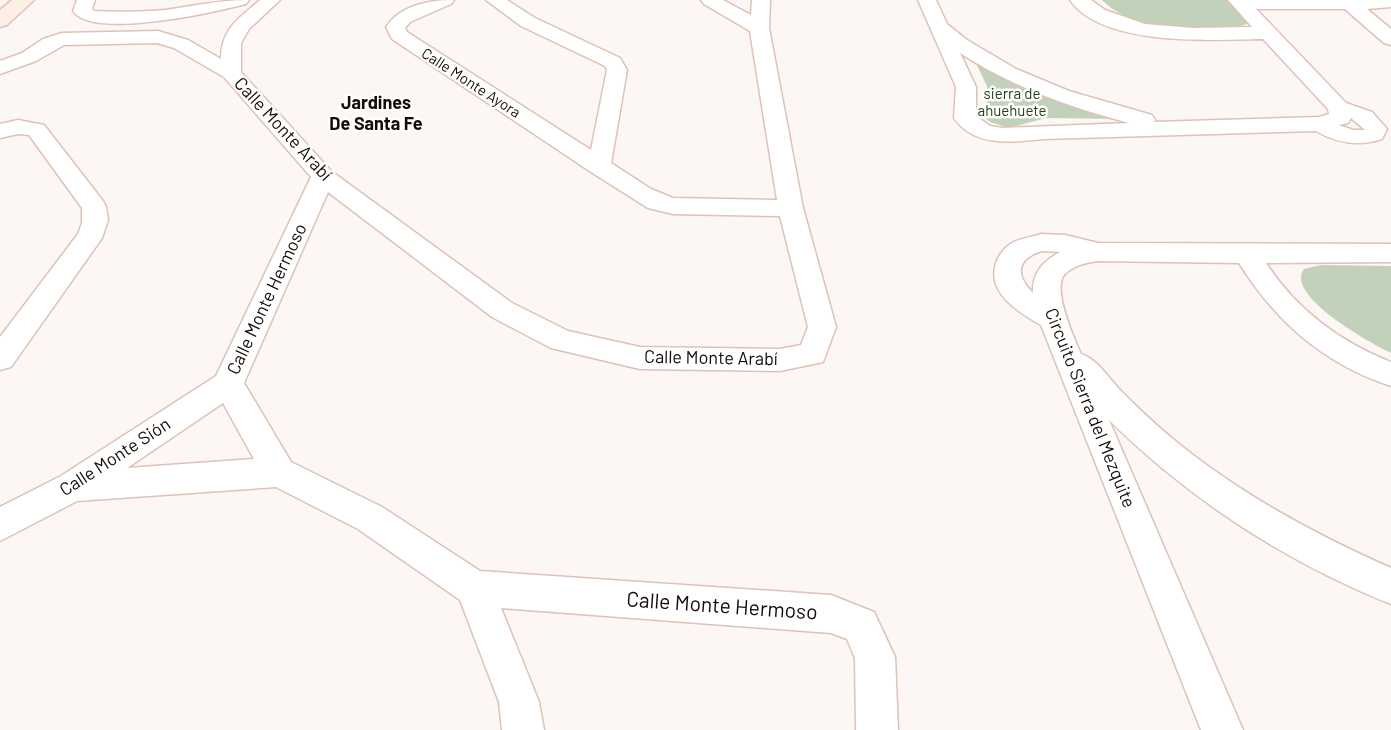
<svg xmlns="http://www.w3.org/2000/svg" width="1391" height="730" font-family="Barlow,sans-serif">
  <rect width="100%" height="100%" fill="#fcf6f4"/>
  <g fill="#c2d1b9">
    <path d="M 1102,0 L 1230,0 L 1250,22 C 1239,29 1225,27 1213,27 C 1175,27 1131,29 1102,0 Z"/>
    <path d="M 971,53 L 1126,119 L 1046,118 L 1009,128 L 990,122 L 983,116 L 988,99 L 987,86 Z"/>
    <path d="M 1321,265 L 1391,266 L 1391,353 C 1372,344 1284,296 1304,269 Z"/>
  </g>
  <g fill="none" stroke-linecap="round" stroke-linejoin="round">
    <g stroke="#dec2b5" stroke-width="3">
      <g id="street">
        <path d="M 77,0 L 95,0 L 92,9 L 94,11 C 117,12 141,12 165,10 C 194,6 219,0 249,0 L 246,4 C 215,12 93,40 73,11 Z"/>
        <path d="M 260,0 L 280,0 L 249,29 L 241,43 L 241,72 L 331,171 L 512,303 L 568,331 L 640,347 L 780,349 L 801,345 L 808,327 L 780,216 L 673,214 L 648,208 L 591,172 L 392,39 L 386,27 C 401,5 429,0 454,0 L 451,4 L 410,22 L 405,28 L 407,32 L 591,150 L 607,70 L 605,66 L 521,26 L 486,0 L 507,0 L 535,18 L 620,58 L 627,70 L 611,163 L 651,189 L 673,198 L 777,200 L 750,31 L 704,4 L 701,0 L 723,0 L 751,15 L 752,0 L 770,0 L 769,28 L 803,208 L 836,327 L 823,362 L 780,371 L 640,369 L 551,348 L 492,317 L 328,192 L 244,383 L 291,462 L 382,507 L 480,571 L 831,595 L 874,612 L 895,657 L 898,730 L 856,730 L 855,658 L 847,639 L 831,633 L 501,608 L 539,702 L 544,730 L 502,730 L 499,702 L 460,600 L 358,529 L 276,487 L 77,501 L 0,541 L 0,507 L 61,476 L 216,376 L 311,177 L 224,77 L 174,48 L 157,43 L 64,45 L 36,61 L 0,74 L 0,61 L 22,53 L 43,39 L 62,33 L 158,31 L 188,40 L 221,59 C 221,29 239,18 260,0 ZM 223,403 L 254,459 L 127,468 Z"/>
        <path d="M 918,0 L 936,0 L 947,24 L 967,40 L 1016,69 L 1069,91 L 1152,115 L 1155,120 L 1154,122 L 1319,117 L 1329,114 L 1328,109 L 1263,39 C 1213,40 1102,47 1070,0 L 1091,0 L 1105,10 L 1145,24 L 1194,28 L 1252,27 L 1228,0 L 1391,0 L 1391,7 L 1367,9 L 1391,29 L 1391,45 L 1384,43 L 1345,9 L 1256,9 L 1346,103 L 1372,112 L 1387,129 L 1382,139 C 1358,147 1337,143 1316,131 L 1044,139 C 1013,142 975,148 954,118 L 956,87 ZM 960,53 C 1012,87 1070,107 1129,123 L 1002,128 L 990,126 L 976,116 L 976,87 ZM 1351,118 L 1365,130 L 1353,130 L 1339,125 L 1348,123 Z"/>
        <path d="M 18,120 L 44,125 L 103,201 L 106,207 L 108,220 L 102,238 L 11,367 L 0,370 L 0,337 L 78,234 L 82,223 L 82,208 L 29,135 L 18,134 L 0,138 L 0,124 Z"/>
        <path d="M 1041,234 L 1065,235 L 1098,243 L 1391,244 L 1391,262 L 1266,263 C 1296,309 1340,342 1391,362 L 1391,386 C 1324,364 1276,322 1239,263 L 1097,261 C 1086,263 1075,265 1066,273 C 1050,286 1074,338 1081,354 C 1099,360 1110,381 1124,394 C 1146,416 1168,436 1193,455 C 1253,501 1321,537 1391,568 L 1391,604 C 1286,562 1189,499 1109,420 L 1243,730 L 1201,730 L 1041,325 C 1020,313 986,293 996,263 C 999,254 1006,246 1014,242 C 1022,238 1033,237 1041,234 ZM 1042,251 L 1060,252 C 1044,261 1032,272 1033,293 C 1015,275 1016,259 1042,251 Z"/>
      </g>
    </g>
    <g stroke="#dec2b5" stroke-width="3">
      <path id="secondary" d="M 12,0 L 34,0 L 7,25 L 0,27 L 0,10 Z"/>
    </g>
    <use href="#street" fill="#fff" fill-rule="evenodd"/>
    <use href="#secondary" fill="#feefe6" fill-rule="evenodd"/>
  </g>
  <g text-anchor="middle" stroke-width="5" stroke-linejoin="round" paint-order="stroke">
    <g font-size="15" fill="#150c08" stroke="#fff">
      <text transform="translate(471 83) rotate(33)" y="5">Calle Monte Ayora</text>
    </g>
    <g font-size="15" fill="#254010" stroke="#fff">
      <text x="1012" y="99">sierra de<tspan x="1012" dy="17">ahuehuete</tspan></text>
    </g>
    <g font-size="18" font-weight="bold" fill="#150c08" stroke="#fff">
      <text x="376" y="109">Jardines<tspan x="376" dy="21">De Santa Fe</tspan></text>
    </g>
    <g font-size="18" fill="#150c08" stroke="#fff">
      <text transform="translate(283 129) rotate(47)" y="6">Calle Monte Arabí</text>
      <text transform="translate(267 299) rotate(-65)" y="6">Calle Monte Hermoso</text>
      <text transform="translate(711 358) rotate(1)" y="6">Calle Monte Arabí</text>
      <text transform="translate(1090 408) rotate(68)" y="6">Circuito Sierra del Mezquite</text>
      <text transform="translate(115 457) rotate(-33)" y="6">Calle Monte Sión</text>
    </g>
    <g font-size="21" fill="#150c08" stroke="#fff">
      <text transform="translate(722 606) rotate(4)" y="7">Calle Monte Hermoso</text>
    </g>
  </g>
</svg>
